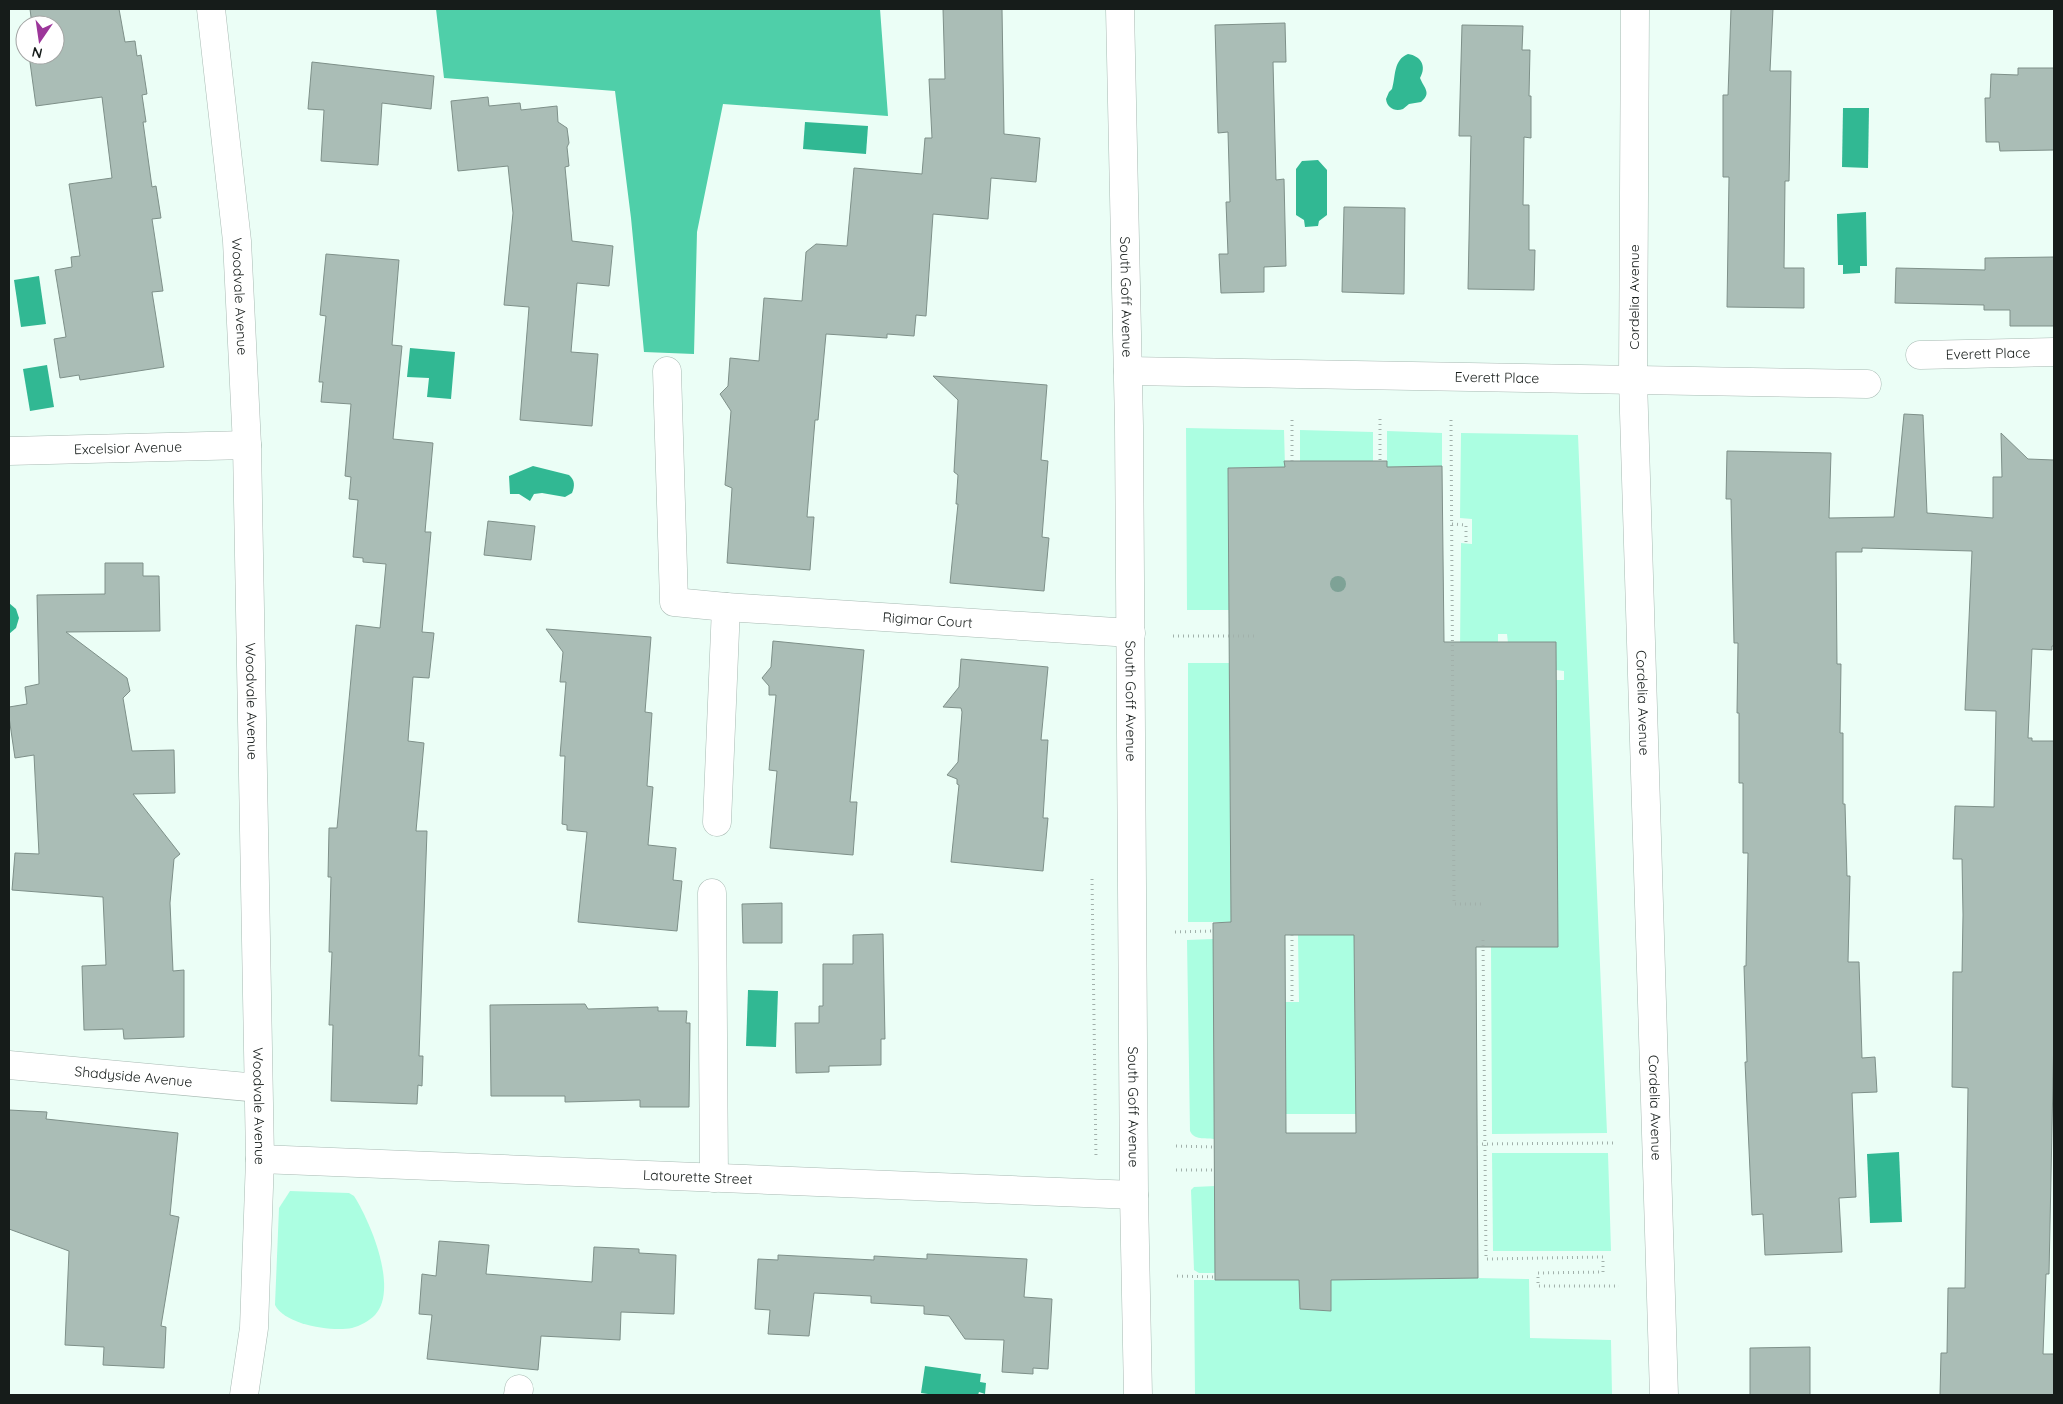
<svg xmlns="http://www.w3.org/2000/svg" width="2063" height="1404" font-family="Quicksand,sans-serif">
  <rect width="100%" height="100%" fill="#ebfef6"/>
  <g fill="#abfee1">
    <path d="M 1186,428 L 1284,430 L 1285,467 L 1228,468 L 1229,610 L 1187,610 Z"/>
    <path d="M 1300,430 L 1373,432 L 1373,461 L 1300,461 Z"/>
    <path d="M 1387,431 L 1442,433 L 1442,466 L 1387,467 Z"/>
    <path d="M 1461,433 L 1578,435 L 1607,1133 L 1492,1134 L 1491,947 L 1557,947 L 1556,680 L 1564,680 L 1564,671 L 1556,670 L 1508,643 L 1507,634 L 1498,634 L 1498,643 L 1460,651 L 1461,543 L 1472,544 L 1472,519 L 1460,518 Z"/>
    <path d="M 1188,663 L 1229,663 L 1231,922 L 1188,922 Z"/>
    <path d="M 1298,935 L 1354,935 L 1356,1114 L 1286,1114 L 1285,1002 L 1299,1002 Z"/>
    <path d="M 1213,939 L 1214,1139 C 1205,1138 1194,1140 1190,1131 L 1187,940 Z"/>
    <path d="M 1492,1153 L 1608,1153 L 1611,1251 L 1493,1251 Z"/>
    <path d="M 1215,1186 L 1215,1273 L 1199,1273 L 1194,1270 L 1191,1190 L 1194,1187 Z"/>
    <path d="M 290,1191 L 349,1193 L 354,1196 C 370,1221 399,1289 375,1315 C 369,1321 360,1326 352,1328 C 332,1332 285,1325 275,1305 L 279,1208 Z"/>
    <path d="M 1478,1278 L 1529,1279 L 1530,1338 L 1611,1340 L 1612,1395 L 1195,1395 L 1194,1280 L 1299,1280 L 1300,1309 L 1330,1311 L 1331,1280 Z"/>
  </g>
  <path fill="#4fcfa9" d="M 436,9 L 880,9 L 888,116 L 723,104 L 697,232 L 694,354 L 644,352 L 631,218 L 615,91 L 444,78 Z"/>
  <g fill="#31b893">
    <path d="M 1408,54 C 1421,56 1427,66 1420,78 C 1424,88 1432,93 1421,102 L 1409,104 L 1403,109 C 1395,112 1387,108 1386,99 L 1389,92 L 1392,89 C 1396,76 1393,60 1408,54 Z"/>
    <path d="M 1843,108 L 1869,108 L 1868,168 L 1842,167 Z"/>
    <path d="M 805,122 L 868,126 L 866,154 L 803,149 Z"/>
    <path d="M 1318,160 L 1327,170 L 1327,215 L 1319,221 L 1318,226 L 1305,227 L 1304,220 L 1296,215 L 1296,169 L 1302,161 Z"/>
    <path d="M 1866,212 L 1867,266 L 1860,266 L 1860,273 L 1843,274 L 1843,265 L 1838,265 L 1837,214 Z"/>
    <path d="M 39,276 L 46,324 L 21,327 L 14,280 Z"/>
    <path d="M 410,348 L 455,352 L 451,399 L 427,397 L 429,378 L 407,377 Z"/>
    <path d="M 47,365 L 54,407 L 30,411 L 23,369 Z"/>
    <path d="M 533,466 L 569,475 C 575,480 575,486 572,493 L 565,497 L 542,493 L 534,494 L 530,501 L 519,494 L 510,494 L 509,476 Z"/>
    <path d="M 9,603 L 16,609 L 19,618 L 16,628 L 9,634 Z"/>
    <path d="M 748,990 L 778,991 L 776,1047 L 746,1046 Z"/>
    <path d="M 1899,1152 L 1902,1222 L 1870,1223 L 1867,1154 Z"/>
    <path d="M 925,1366 L 981,1374 L 980,1382 L 986,1383 L 985,1394 L 979,1392 L 978,1395 L 935,1395 L 921,1393 Z"/>
  </g>
  <g fill="#aabdb6" stroke="#7e9089" fill-rule="evenodd">
    <path d="M 30,9 L 119,9 L 125,42 L 135,41 L 137,56 L 141,55 L 147,94 L 142,95 L 146,122 L 143,122 L 152,187 L 156,186 L 161,218 L 152,219 L 163,291 L 152,292 L 164,367 L 80,380 L 79,375 L 60,378 L 54,339 L 66,337 L 55,270 L 72,267 L 71,257 L 80,256 L 69,184 L 112,178 L 102,97 L 36,106 L 29,55 L 55,55 L 55,25 L 32,25 Z"/>
    <path d="M 943,9 L 1002,9 L 1004,134 L 1040,138 L 1036,182 L 991,178 L 988,219 L 933,214 L 926,316 L 916,315 L 914,336 L 887,334 L 887,338 L 826,334 L 818,420 L 815,420 L 807,517 L 814,517 L 810,570 L 727,563 L 732,488 L 725,485 L 731,411 L 720,394 L 728,386 L 730,358 L 759,361 L 764,298 L 802,301 L 806,252 L 816,244 L 847,246 L 854,168 L 922,174 L 925,138 L 932,138 L 929,79 L 945,79 Z"/>
    <path d="M 1731,9 L 1773,9 L 1770,71 L 1791,71 L 1789,181 L 1785,181 L 1784,268 L 1804,268 L 1804,308 L 1727,307 L 1729,177 L 1723,177 L 1723,95 L 1728,95 Z"/>
    <path d="M 1285,23 L 1286,62 L 1273,62 L 1276,180 L 1284,179 L 1286,266 L 1264,267 L 1264,292 L 1221,293 L 1219,254 L 1228,254 L 1226,202 L 1230,202 L 1228,132 L 1218,133 L 1215,25 Z"/>
    <path d="M 1462,25 L 1523,26 L 1522,50 L 1530,50 L 1529,96 L 1531,96 L 1531,138 L 1524,137 L 1523,205 L 1529,205 L 1529,250 L 1535,250 L 1534,290 L 1468,289 L 1471,136 L 1459,136 Z"/>
    <path d="M 312,62 L 434,76 L 431,109 L 382,103 L 378,165 L 321,161 L 324,110 L 308,109 Z"/>
    <path d="M 2018,68 L 2054,68 L 2054,150 L 2000,151 L 1999,142 L 1986,142 L 1985,98 L 1990,98 L 1991,74 L 2018,75 Z"/>
    <path d="M 488,97 L 489,106 L 520,103 L 521,110 L 557,106 L 558,122 L 567,128 L 569,143 L 567,147 L 569,166 L 565,167 L 572,241 L 613,246 L 609,286 L 577,283 L 571,352 L 598,354 L 592,426 L 520,420 L 529,307 L 504,305 L 513,213 L 508,166 L 458,171 L 451,101 Z"/>
    <path d="M 1344,207 L 1405,208 L 1404,294 L 1342,292 Z"/>
    <path d="M 326,254 L 399,260 L 392,345 L 402,346 L 393,439 L 433,443 L 425,532 L 431,532 L 422,632 L 434,633 L 429,678 L 413,677 L 408,741 L 424,743 L 416,831 L 427,831 L 419,1056 L 423,1056 L 422,1086 L 418,1085 L 417,1104 L 331,1101 L 333,1025 L 329,1025 L 332,952 L 329,952 L 331,877 L 328,877 L 329,828 L 337,828 L 356,625 L 380,628 L 386,564 L 363,562 L 363,558 L 353,557 L 358,500 L 349,499 L 351,477 L 345,476 L 351,404 L 321,402 L 323,382 L 319,382 L 326,316 L 320,315 Z"/>
    <path d="M 2054,257 L 2054,326 L 2010,326 L 2010,310 L 1984,310 L 1984,305 L 1895,303 L 1896,268 L 1985,270 L 1985,258 Z"/>
    <path d="M 933,376 L 1047,385 L 1041,460 L 1048,461 L 1042,537 L 1049,538 L 1044,591 L 950,583 L 958,504 L 956,504 L 958,475 L 954,472 L 958,400 Z"/>
    <path d="M 1904,414 L 1923,415 L 1927,513 L 1993,518 L 1993,477 L 2002,477 L 2001,433 L 2028,459 L 2054,460 L 2054,646 L 2052,646 L 2052,650 L 2032,649 L 2028,738 L 2032,738 L 2032,741 L 2054,741 L 2054,1031 L 2049,1274 L 2046,1274 L 2043,1354 L 2054,1354 L 2054,1395 L 1940,1395 L 1941,1353 L 1947,1353 L 1948,1288 L 1965,1288 L 1968,1088 L 1952,1087 L 1953,972 L 1962,972 L 1963,915 L 1962,859 L 1953,859 L 1955,806 L 1994,807 L 1996,711 L 1965,710 L 1972,551 L 1862,548 L 1862,552 L 1836,552 L 1837,664 L 1841,664 L 1840,733 L 1843,733 L 1843,804 L 1845,804 L 1847,876 L 1850,876 L 1848,962 L 1859,962 L 1862,1058 L 1875,1057 L 1877,1092 L 1852,1093 L 1856,1197 L 1839,1198 L 1842,1252 L 1765,1255 L 1763,1214 L 1752,1215 L 1745,1062 L 1747,1062 L 1744,966 L 1746,966 L 1748,853 L 1743,853 L 1743,783 L 1739,783 L 1739,713 L 1737,713 L 1738,643 L 1734,643 L 1731,499 L 1726,499 L 1727,451 L 1831,453 L 1829,518 L 1894,517 Z"/>
    <path d="M 1284,461 L 1387,461 L 1387,467 L 1442,466 L 1444,642 L 1556,642 L 1558,947 L 1476,947 L 1478,1278 L 1331,1280 L 1331,1311 L 1300,1309 L 1299,1280 L 1215,1280 L 1213,923 L 1231,922 L 1228,468 L 1285,467 ZM 1285,935 L 1354,935 L 1356,1133 L 1286,1133 Z"/>
    <path d="M 488,521 L 535,526 L 531,560 L 484,555 Z"/>
    <path d="M 105,563 L 143,563 L 143,576 L 159,576 L 160,631 L 66,632 L 127,678 L 130,691 L 123,698 L 132,751 L 174,750 L 175,793 L 133,794 L 180,854 L 174,859 L 170,903 L 173,971 L 184,970 L 184,1037 L 124,1039 L 123,1029 L 84,1030 L 82,966 L 106,965 L 103,897 L 12,890 L 15,853 L 39,854 L 34,755 L 15,758 L 9,717 L 9,707 L 27,704 L 25,687 L 39,684 L 37,595 L 105,594 Z"/>
    <path d="M 546,629 L 651,637 L 645,712 L 652,713 L 647,786 L 653,787 L 648,845 L 676,848 L 673,880 L 682,881 L 677,931 L 578,922 L 587,832 L 567,830 L 567,825 L 562,824 L 565,756 L 560,756 L 566,682 L 560,682 L 563,652 Z"/>
    <path d="M 773,641 L 864,650 L 850,802 L 857,802 L 853,855 L 770,848 L 777,771 L 769,770 L 776,695 L 769,695 L 769,686 L 762,678 L 771,667 Z"/>
    <path d="M 961,659 L 1048,667 L 1041,740 L 1048,740 L 1043,818 L 1048,818 L 1043,871 L 951,862 L 959,785 L 957,784 L 957,779 L 947,775 L 958,762 L 962,712 L 961,708 L 943,707 L 959,687 Z"/>
    <path d="M 782,903 L 782,943 L 743,943 L 742,904 Z"/>
    <path d="M 883,934 L 885,1039 L 881,1039 L 881,1065 L 829,1066 L 829,1072 L 796,1073 L 795,1023 L 819,1023 L 819,1006 L 823,1006 L 823,964 L 853,964 L 853,935 Z"/>
    <path d="M 585,1004 L 588,1009 L 658,1007 L 658,1011 L 687,1011 L 686,1023 L 690,1023 L 689,1107 L 640,1107 L 640,1100 L 565,1102 L 565,1096 L 491,1096 L 490,1005 Z"/>
    <path d="M 9,1110 L 47,1112 L 46,1119 L 178,1133 L 170,1215 L 179,1217 L 161,1326 L 166,1327 L 164,1368 L 103,1365 L 104,1347 L 65,1345 L 69,1251 L 9,1229 Z"/>
    <path d="M 439,1241 L 489,1245 L 486,1274 L 592,1282 L 594,1247 L 639,1249 L 639,1253 L 676,1255 L 674,1314 L 621,1312 L 620,1340 L 541,1336 L 538,1370 L 427,1359 L 432,1315 L 419,1314 L 422,1274 L 436,1276 Z"/>
    <path d="M 927,1254 L 1027,1259 L 1024,1297 L 1052,1299 L 1048,1369 L 1033,1368 L 1033,1374 L 1002,1372 L 1004,1340 L 965,1339 L 949,1316 L 924,1314 L 924,1306 L 871,1303 L 871,1296 L 814,1293 L 809,1336 L 768,1334 L 770,1310 L 755,1309 L 758,1259 L 778,1260 L 778,1255 L 874,1260 L 874,1256 L 927,1259 Z"/>
    <path d="M 1810,1347 L 1810,1395 L 1750,1395 L 1750,1348 Z"/>
  </g>
  <g fill="none" stroke-linecap="round" stroke-linejoin="round">
    <g stroke="#a8bab3" stroke-width="29">
      <g id="minor">
        <path id="s1" d="M 211,9 L 237,241 L 247,445 L 260,1159 L 254,1328 L 244,1395"/>
        <path id="s2" d="M 1120,9 L 1129,426 L 1134,1195 L 1138,1395"/>
        <path id="s3" d="M 1635,9 L 1633,380 L 1664,1395"/>
        <path id="s4" d="M 1920,355 L 2054,352"/>
        <path d="M 667,371 L 674,602 L 726,607 L 717,822"/>
        <path id="s5" d="M 1128,371 L 1867,384"/>
        <path id="s6" d="M 9,451 L 247,445"/>
        <path id="s7" d="M 726,607 L 1131,633"/>
        <path d="M 712,893 L 714,1178"/>
        <path id="s8" d="M 9,1065 L 258,1088"/>
        <path id="s9" d="M 260,1159 L 1134,1195"/>
        <path d="M 518,1395 L 519,1389"/>
      </g>
    </g>
    <g stroke="#a2b1ab" stroke-width="3" stroke-dasharray="1 4" stroke-linecap="butt">
      <path d="M 1380,419 L 1380,461"/>
      <path d="M 1451,420 L 1454,904 L 1482,904"/>
      <path d="M 1292,461 L 1292,418"/>
      <path d="M 1452,524 L 1466,525 L 1466,544"/>
      <path d="M 1173,636 L 1258,636"/>
      <path d="M 1092,879 L 1096,1159"/>
      <path d="M 1175,932 L 1213,931"/>
      <path d="M 1292,935 L 1292,1002"/>
      <path d="M 1483,940 L 1486,1259 L 1603,1257 L 1603,1272 L 1538,1273 L 1538,1286 L 1619,1286"/>
      <path d="M 1477,1144 L 1614,1143"/>
      <path d="M 1176,1146 L 1214,1147"/>
      <path d="M 1176,1170 L 1214,1170"/>
      <path d="M 1177,1276 L 1215,1277"/>
    </g>
    <use href="#minor" stroke="#fff" stroke-width="28"/>
  </g>
  <circle fill="#7ea296" cx="1338" cy="584" r="8"/>
  <g text-anchor="middle" stroke-width="4.5" stroke-linejoin="round" paint-order="stroke">
    <g font-size="14" fill="#161c1a" stroke="#fff">
      <text dy="5" stroke="none"><textPath href="#s1" startOffset="289">Woodvale Avenue</textPath></text>
      <text dy="5" stroke="none"><textPath href="#s2" startOffset="288">South Goff Avenue</textPath></text>
      <text transform="translate(1634 297) rotate(-90)" y="5">Cordelia Avenue</text>
      <text dy="5" stroke="none"><textPath href="#s4" startOffset="68">Everett Place</textPath></text>
      <text dy="5" stroke="none"><textPath href="#s5" startOffset="369">Everett Place</textPath></text>
      <text dy="5" stroke="none"><textPath href="#s6" startOffset="119">Excelsior Avenue</textPath></text>
      <text dy="5" stroke="none"><textPath href="#s7" startOffset="202">Rigimar Court</textPath></text>
      <text dy="5" stroke="none"><textPath href="#s1" startOffset="694">Woodvale Avenue</textPath></text>
      <text dy="5" stroke="none"><textPath href="#s2" startOffset="692">South Goff Avenue</textPath></text>
      <text dy="5" stroke="none"><textPath href="#s3" startOffset="694">Cordelia Avenue</textPath></text>
      <text dy="5" stroke="none"><textPath href="#s8" startOffset="125">Shadyside Avenue</textPath></text>
      <text dy="5" stroke="none"><textPath href="#s1" startOffset="1099">Woodvale Avenue</textPath></text>
      <text dy="5" stroke="none"><textPath href="#s2" startOffset="1098">South Goff Avenue</textPath></text>
      <text dy="5" stroke="none"><textPath href="#s3" startOffset="1099">Cordelia Avenue</textPath></text>
      <text dy="5" stroke="none"><textPath href="#s9" startOffset="438">Latourette Street</textPath></text>
    </g>
  </g>
  <rect width="2063" height="1404" fill="none" stroke="#161c1a" stroke-width="20"/>
  <g transform="translate(40 40) rotate(193)"><circle r="24" fill="#ffffff" stroke="#a2a4a3"/>
  <path d="M0-4L9 19L0 12L-9 19Z" fill="#9c369a"/>
  <text y="-8" font-size="14" font-weight="bold" text-anchor="middle" fill="#161c1a">N</text>
  </g>
</svg>
